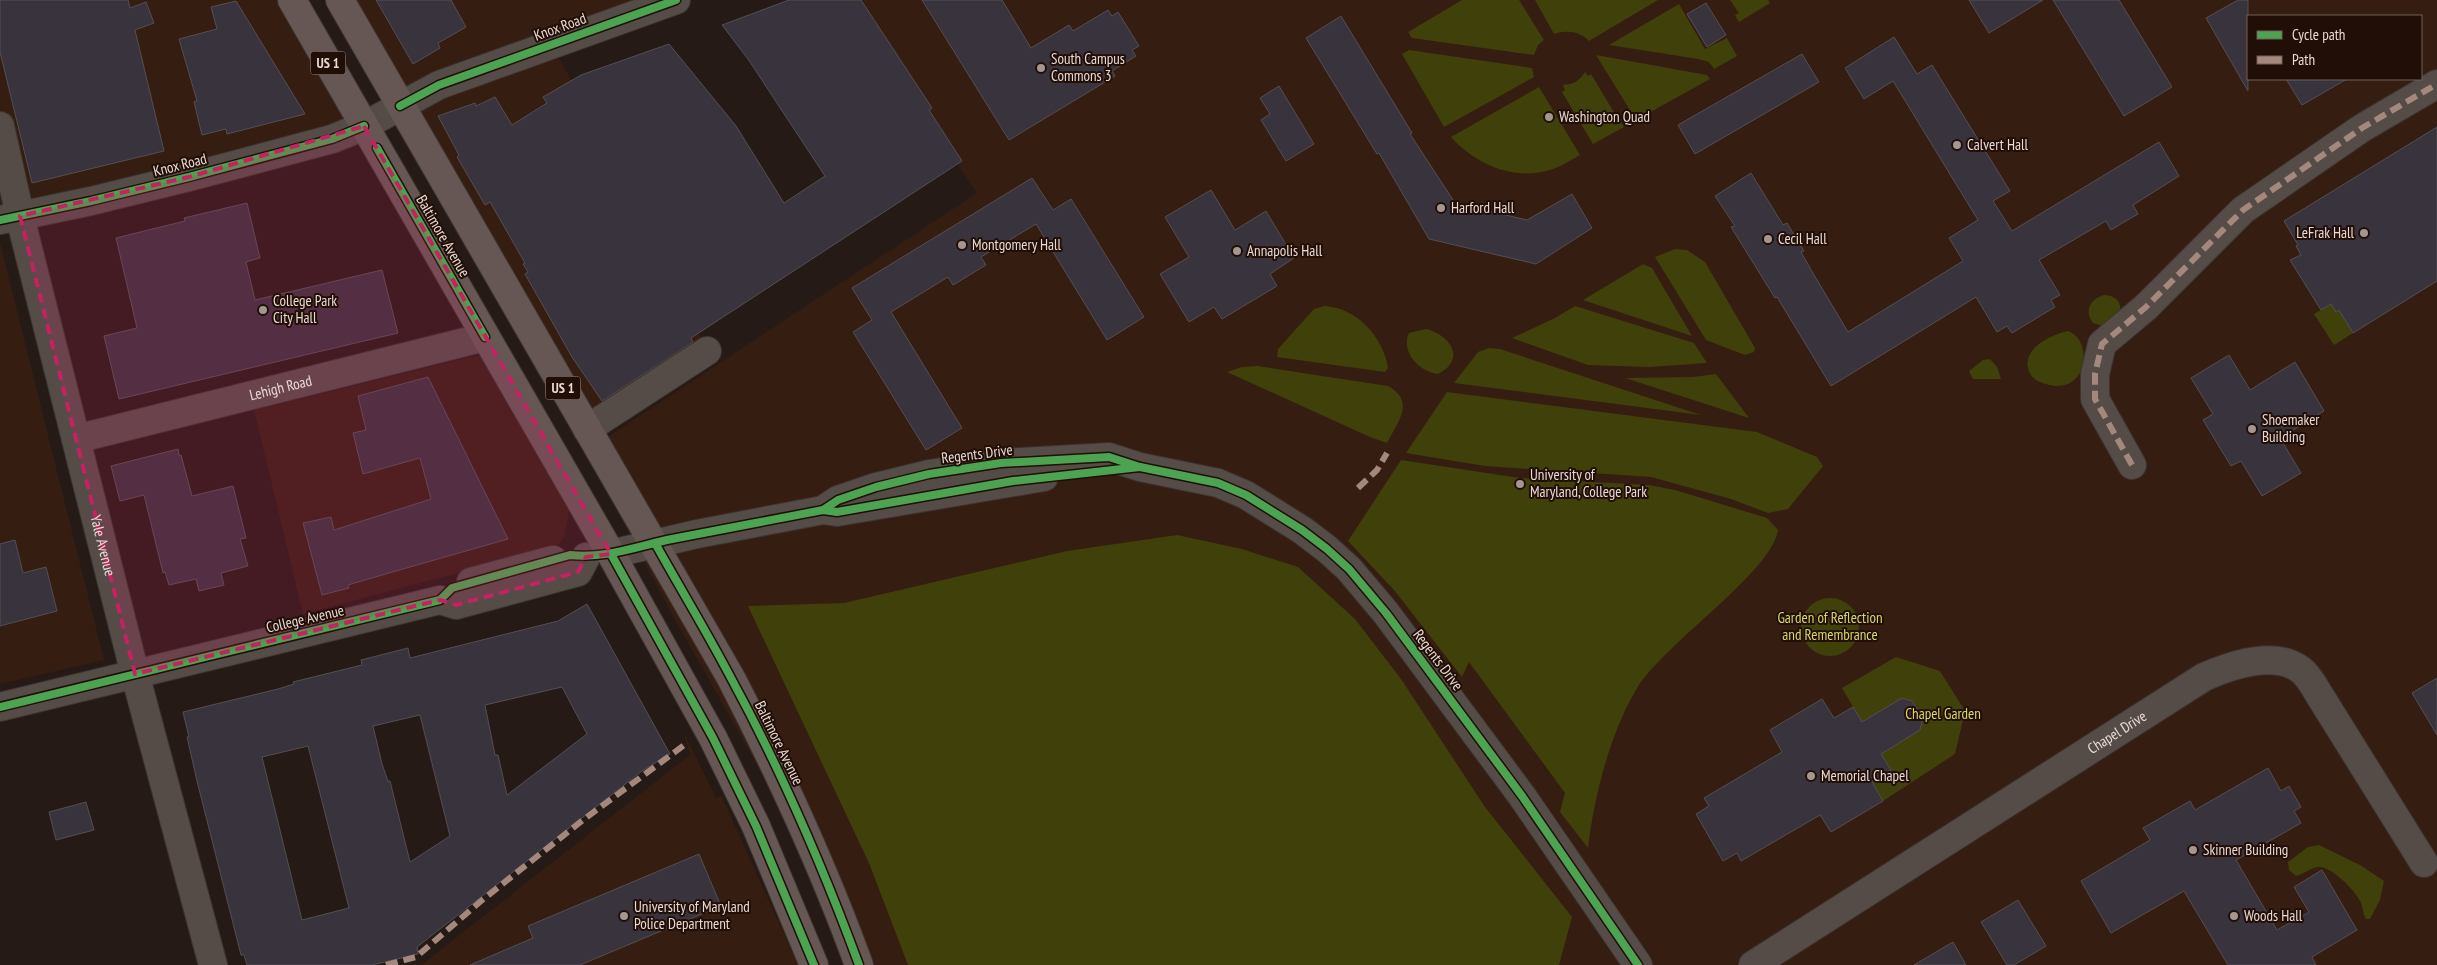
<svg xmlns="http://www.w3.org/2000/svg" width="2437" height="965" font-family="'PT Sans Narrow',sans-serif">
  <rect width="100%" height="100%" fill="#251a15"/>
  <g fill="#351d12" fill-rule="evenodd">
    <path d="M 0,0 L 292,0 L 364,126 L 0,220 Z"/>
    <path d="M 339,0 L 676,0 L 551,45 L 637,192 L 645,257 L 712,352 L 587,429 Z"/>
    <path d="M 847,0 L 2437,0 L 2437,965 L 856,965 L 777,800 L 670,611 L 602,481 L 605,439 L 612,434 L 977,193 ZM 2248,16 L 2421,16 L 2421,79 L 2248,79 Z"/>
    <path d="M 0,242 L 104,660 L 0,684 Z"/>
    <path d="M 484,354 L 570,505 L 564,538 L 556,547 L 303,614 L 254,410 Z"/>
    <path d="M 683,731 L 716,798 L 721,795 L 798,965 L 421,965 L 690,755 Z"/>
  </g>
  <g fill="#40400a">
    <path d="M 1462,0 L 1519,0 L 1544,40 L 1538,45 L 1534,55 L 1412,38 L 1408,32 Z"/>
    <path d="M 1535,0 L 1658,0 L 1589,41 C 1580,31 1566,30 1554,34 Z"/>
    <path d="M 1730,0 L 1768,0 L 1770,3 L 1739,22 L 1735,15 L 1739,13 Z"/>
    <path d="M 1679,4 L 1705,49 L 1727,38 L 1737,56 L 1714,69 L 1709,62 L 1698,59 L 1609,45 Z"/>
    <path d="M 1409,50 L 1532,68 L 1534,77 L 1444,127 L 1402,54 Z"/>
    <path d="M 1596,55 L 1707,75 L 1710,79 L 1636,120 Z"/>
    <path d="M 1585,72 L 1588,76 L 1591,74 L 1615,114 L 1610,117 L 1615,125 L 1621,122 L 1624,127 L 1593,144 L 1562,92 L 1565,90 L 1563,85 C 1575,84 1579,81 1585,72 Z"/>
    <path d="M 1539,87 L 1580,155 C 1571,160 1562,166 1553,169 C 1516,182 1476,165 1451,137 Z"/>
    <path d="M 1675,249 L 1687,250 L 1705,262 L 1755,348 L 1754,352 L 1745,355 L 1706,340 L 1655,257 Z"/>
    <path d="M 1643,264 L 1652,268 L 1692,336 L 1583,300 Z"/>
    <path d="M 2104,295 C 2115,295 2126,304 2117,316 C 2113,320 2107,323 2103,326 L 2093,323 C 2084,311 2090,299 2104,295 Z"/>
    <path d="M 2331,304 L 2339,310 L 2353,333 L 2334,345 L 2314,314 Z"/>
    <path d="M 1325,306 C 1357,308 1383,337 1388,368 L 1385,372 L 1277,357 L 1278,349 L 1314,309 Z"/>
    <path d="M 1575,306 L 1694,343 L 1707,363 L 1649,367 L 1588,365 L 1512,338 L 1555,318 Z"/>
    <path d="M 1426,329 C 1450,335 1467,359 1438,374 C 1420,372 1400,352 1409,333 Z"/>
    <path d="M 2068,331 C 2095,340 2088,402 2040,382 C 2034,380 2029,374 2028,368 C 2023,348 2052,334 2068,331 Z"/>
    <path d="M 1489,348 L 1500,349 L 1701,415 L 1454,383 L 1478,352 Z"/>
    <path d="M 1990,359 L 1997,367 L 2001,379 L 1973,379 L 1969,371 L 1983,360 Z"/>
    <path d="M 1257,366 L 1388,386 C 1416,402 1398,421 1387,443 L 1370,437 L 1227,372 L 1242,367 Z"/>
    <path d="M 1716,374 L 1749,418 L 1625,378 L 1693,377 Z"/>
    <path d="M 1447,392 L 1757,432 L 1817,457 L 1823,466 L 1788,509 L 1768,513 L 1731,499 L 1651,477 L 1485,466 L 1406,453 Z"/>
    <path d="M 1401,460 L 1520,478 L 1649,485 L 1675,490 L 1767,518 L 1778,530 C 1772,572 1665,643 1637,688 C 1610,733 1594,797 1588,848 L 1560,812 L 1565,793 L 1469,662 L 1462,677 L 1394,590 L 1348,541 Z"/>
    <path d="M 1177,535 L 1242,549 L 1298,567 L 1355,619 L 1401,679 L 1485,807 L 1572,917 L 1559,965 L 908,965 L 869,863 L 748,606 L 844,603 L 1067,551 Z"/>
    <circle cx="1830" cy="627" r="29"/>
    <path d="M 1896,657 L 1940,671 L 1965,711 L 1955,754 L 1883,801 L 1872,782 L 1891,770 L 1881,754 L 1920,730 L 1923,718 L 1912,701 L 1902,698 L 1862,722 L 1842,688 Z"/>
    <path d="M 2319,845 L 2360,865 L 2384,881 L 2380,900 L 2370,919 L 2366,919 C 2363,914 2363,907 2360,901 C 2355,890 2330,865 2318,867 C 2310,868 2304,874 2296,876 L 2289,870 L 2288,862 L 2308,847 Z"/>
  </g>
  <g fill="#39333d" stroke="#544f52" fill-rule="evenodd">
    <path d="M 0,0 L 128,0 L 130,8 L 146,2 L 154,23 L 135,30 L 164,151 L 32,183 L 0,52 Z"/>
    <path d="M 376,0 L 451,0 L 466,27 L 438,43 L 440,48 L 413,64 Z"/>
    <path d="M 789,0 L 861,0 L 932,108 L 929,110 L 962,161 L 691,338 L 693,342 L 602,401 L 572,357 L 525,274 L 528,272 L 523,264 L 525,263 L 490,202 L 485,205 L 457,157 L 459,155 L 438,116 L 475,103 L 476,106 L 495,97 L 512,125 L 547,103 L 543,97 L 581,75 L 669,44 L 736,126 L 784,203 L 825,176 L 748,59 L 722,25 Z"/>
    <path d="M 922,0 L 1002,0 L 1031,48 L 1069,25 L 1073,31 L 1108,10 L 1112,16 L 1118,12 L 1139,46 L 1132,50 L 1136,56 L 1112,71 L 1115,76 L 1009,140 Z"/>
    <path d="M 1969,0 L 2043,0 L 1989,33 Z"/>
    <path d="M 2053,0 L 2119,0 L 2172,87 L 2124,116 Z"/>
    <path d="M 2238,0 L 2248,0 L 2248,91 L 2206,18 Z"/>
    <path d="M 236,1 L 305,114 L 227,134 L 226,129 L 202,135 L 194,102 L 197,101 L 179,39 L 217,29 L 211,7 Z"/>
    <path d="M 1706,3 L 1726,35 L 1707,47 L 1687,14 Z"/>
    <path d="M 1341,16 L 1412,133 L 1410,134 L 1455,203 L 1527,220 L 1572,194 L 1592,228 L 1536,264 L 1429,239 L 1379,153 L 1377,154 L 1306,38 Z"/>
    <path d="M 1894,37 L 1917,74 L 1932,65 L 2010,191 L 1993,201 L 2012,231 L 2159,142 L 2179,176 L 2133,205 L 2138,214 L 2124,222 L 2111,230 L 2106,221 L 2039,260 L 2060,295 L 2051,300 L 2055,307 L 2012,333 L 2007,326 L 1997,332 L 1976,297 L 1831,386 L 1777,297 L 1775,298 L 1731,227 L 1735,226 L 1715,196 L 1751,173 L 1783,225 L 1787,223 L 1804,251 L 1801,252 L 1814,275 L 1848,332 L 1963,261 L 1949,238 L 1978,220 L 1893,81 L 1864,99 L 1845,68 Z"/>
    <path d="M 1802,54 L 1819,82 L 1695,154 L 1678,125 Z"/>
    <path d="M 2286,79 L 2347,79 L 2302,105 Z"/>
    <path d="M 1279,86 L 1314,144 L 1286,161 L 1261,120 L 1270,114 L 1260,98 Z"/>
    <path d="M 2437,127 L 2437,281 L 2353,333 L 2339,310 L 2336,312 L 2331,304 L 2321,310 L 2290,260 L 2301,255 L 2296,246 L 2298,245 L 2284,221 Z"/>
    <path d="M 1032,178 L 1053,210 L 1071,199 L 1144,317 L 1107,340 L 1036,224 L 981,257 L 986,265 L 953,285 L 948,277 L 891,312 L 962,428 L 926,450 L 853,332 L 872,320 L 852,288 Z"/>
    <path d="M 1211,190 L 1235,230 L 1266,211 L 1294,258 L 1270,274 L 1277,286 L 1222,319 L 1214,307 L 1189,322 L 1160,274 L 1189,257 L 1165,217 Z"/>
    <path d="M 247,203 L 260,258 L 246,262 L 255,300 L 382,270 L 398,333 L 119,399 L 104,336 L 137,328 L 116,238 L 185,221 L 184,218 Z"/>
    <path d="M 2229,355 L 2250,390 L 2295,362 L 2324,411 L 2280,438 L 2301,473 L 2262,496 L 2241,461 L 2231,466 L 2203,420 L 2213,414 L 2191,378 Z"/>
    <path d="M 428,377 L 508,539 L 389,573 L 348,585 L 349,588 L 322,595 L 303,523 L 331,517 L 334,530 L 431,499 L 420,458 L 363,474 L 353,433 L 366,430 L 358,396 Z"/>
    <path d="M 178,449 L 179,455 L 181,455 L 192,496 L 233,486 L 246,538 L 240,539 L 248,566 L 221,573 L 224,585 L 199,591 L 196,579 L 169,585 L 165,572 L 163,573 L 144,495 L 120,501 L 111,466 Z"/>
    <path d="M 15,540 L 23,573 L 46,567 L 57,611 L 0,626 L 0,544 Z"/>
    <path d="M 587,604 L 670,754 L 642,771 L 417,947 L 418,954 L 372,965 L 247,965 L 244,955 L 241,955 L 197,781 L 187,737 L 189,737 L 183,712 L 278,689 L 294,684 L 293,682 L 362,665 L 361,660 L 408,648 L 410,658 L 558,621 ZM 562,687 L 587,734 L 507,795 L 498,755 L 495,755 L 485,705 ZM 420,715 L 450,836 L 410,862 L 390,781 L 388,781 L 382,764 L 373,726 ZM 308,746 L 349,908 L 302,920 L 262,757 Z"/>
    <path d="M 2437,678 L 2437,735 L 2412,693 Z"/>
    <path d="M 1902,698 L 1912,701 L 1923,718 L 1920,730 L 1881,754 L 1891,770 L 1872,782 L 1883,801 L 1831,832 L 1820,815 L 1741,861 L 1737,853 L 1723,861 L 1696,814 L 1709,806 L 1704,798 L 1782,752 L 1770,730 L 1822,699 L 1834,718 L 1853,707 L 1862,722 Z"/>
    <path d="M 2268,768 L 2281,791 L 2289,786 L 2301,807 L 2294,811 L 2301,823 L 2236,860 L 2277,930 L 2309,912 L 2294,887 L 2322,870 L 2357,930 L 2312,957 L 2316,965 L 2228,965 L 2184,891 L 2111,933 L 2081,881 L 2150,840 L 2143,828 L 2190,801 L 2195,810 Z"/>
    <path d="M 86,802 L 94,830 L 56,840 L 49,812 Z"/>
    <path d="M 699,854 L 721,906 L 580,965 L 470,965 L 533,938 L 528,926 Z"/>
    <path d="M 2018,900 L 2046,946 L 2014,965 L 2007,965 L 1981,922 Z"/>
    <path d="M 1953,942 L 1966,965 L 1914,965 Z"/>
  </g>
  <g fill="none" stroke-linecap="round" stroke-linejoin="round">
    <g stroke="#3e3431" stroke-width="30">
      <g id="street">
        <path id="s1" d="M 0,126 L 23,229 L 135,674 L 213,965"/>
        <path d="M 0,220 L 91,201 L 189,177 L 332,139 L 364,126"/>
        <path d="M 587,429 L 707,351"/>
        <path id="s2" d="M 76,439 L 485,337"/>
        <path d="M 2132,465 L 2095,399 L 2095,374 L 2102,344 L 2146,307 L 2243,210 L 2362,128 L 2437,84"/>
        <path d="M 471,582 L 553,560"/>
        <path d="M 0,707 L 440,600 L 456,605 L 578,572 L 586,557"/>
        <path id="s3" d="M 1753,965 L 2204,677 C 2231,665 2275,650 2301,670 C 2309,676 2315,688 2320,696 L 2424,863"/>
      </g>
    </g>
    <g stroke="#3e3431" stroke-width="30">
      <g id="secondary">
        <path d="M 364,126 L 439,85 L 676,0"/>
        <path d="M 823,510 L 838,500 L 876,487 L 929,474 L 1001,463 L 1109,457 L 1140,467 L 1218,483 L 1246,495 L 1302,530 L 1327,549 L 1349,569 L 1386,613 L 1522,796 L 1638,965"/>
        <path d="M 611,554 L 697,534 L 823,510 L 837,512 L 1044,477"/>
      </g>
    </g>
    <g stroke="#3e3431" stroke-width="30">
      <g id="primary">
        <path d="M 292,0 L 611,554 L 713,738 L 756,826 L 814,965"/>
        <path d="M 340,0 L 731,678 C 779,771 823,866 859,965"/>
      </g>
    </g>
    <use href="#street" stroke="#554c48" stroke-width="28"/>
    <use href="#secondary" stroke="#554c48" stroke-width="28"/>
    <use href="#primary" stroke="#665755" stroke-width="28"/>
    <g stroke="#a5887d" stroke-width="6" stroke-dasharray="12 6" stroke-linecap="butt">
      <path d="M 2132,465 L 2095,399 L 2095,374 L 2102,344 L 2146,307 L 2243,210 L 2362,128 L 2437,84"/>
      <path d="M 1358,488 L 1377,470 L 1387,453"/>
      <path d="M 386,965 L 416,957 L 481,901 L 583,820 L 687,743"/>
    </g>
    <g stroke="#210e06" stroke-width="11">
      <g id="cycleway">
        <path d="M 400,106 L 439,85 L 676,0"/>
        <path d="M 377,148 L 485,337"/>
        <path d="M 0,220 L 91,201 L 189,177 L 332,139 L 364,126"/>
        <path d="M 823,510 L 838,500 L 876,487 L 929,474 L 1001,463 L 1109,457 L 1140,467 L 1218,483 L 1246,495 L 1302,530 L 1327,549 L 1349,569 L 1386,613 L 1522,796 L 1638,965"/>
        <path d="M 655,543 C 680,588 707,632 731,678 C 781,770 823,867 859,965"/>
        <path d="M 611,554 L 713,738 L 756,826 L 814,965"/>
        <path d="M 0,707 L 440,600 L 452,588 L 570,555 C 606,559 638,546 672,539 C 722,529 773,520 823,510 L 837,512 L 1013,481 L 1140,467"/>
      </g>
    </g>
    <use href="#cycleway" stroke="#4ca352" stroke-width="8"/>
  </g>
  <path fill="#c42261" fill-opacity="0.2" stroke="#c42261" stroke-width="4" stroke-dasharray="10 6" stroke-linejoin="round" d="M 364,126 L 611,554 L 586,557 L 578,572 L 456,605 L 440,600 L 135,674 L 20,216 L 189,177 Z"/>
  <g fill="#a49792" stroke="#210e06" stroke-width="2">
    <circle cx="1041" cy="68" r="5"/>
    <circle cx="1549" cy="117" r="5"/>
    <circle cx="1957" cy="145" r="5"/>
    <circle cx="1441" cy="208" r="5"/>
    <circle cx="2364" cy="233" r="5"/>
    <circle cx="1768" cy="239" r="5"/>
    <circle cx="962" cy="245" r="5"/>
    <circle cx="1237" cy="251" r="5"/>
    <circle cx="263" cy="310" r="5"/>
    <circle cx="2252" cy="429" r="5"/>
    <circle cx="1520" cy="484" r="5"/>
    <circle cx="1811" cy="776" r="5"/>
    <circle cx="2193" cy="850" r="5"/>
    <circle cx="624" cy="916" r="5"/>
    <circle cx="2234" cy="916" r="5"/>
  </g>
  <g text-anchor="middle" stroke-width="4" stroke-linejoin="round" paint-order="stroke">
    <g fill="#210e06" stroke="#ad9d97" stroke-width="1">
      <rect x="310.5" y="51.5" width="35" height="23" rx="4"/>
      <rect x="545.5" y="376.5" width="35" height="23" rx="4"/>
    </g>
    <g font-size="14" font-weight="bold" fill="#e9dad5">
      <text x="328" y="68">US 1</text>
      <text x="563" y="393">US 1</text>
    </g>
    <g font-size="15" fill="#e9dad5" stroke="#210e06">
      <text transform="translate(560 27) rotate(-20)" y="5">Knox Road</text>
      <text transform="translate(180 165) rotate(-14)" y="5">Knox Road</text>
      <text transform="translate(443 236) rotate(60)" y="5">Baltimore Avenue</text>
      <text dy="5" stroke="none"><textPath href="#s2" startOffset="211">Lehigh Road</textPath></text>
      <text transform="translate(977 454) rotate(-7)" y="5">Regents Drive</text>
      <text dy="5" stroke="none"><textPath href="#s1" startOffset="432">Yale Avenue</textPath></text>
      <text transform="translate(305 619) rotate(-13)" y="5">College Avenue</text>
      <text transform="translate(1438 660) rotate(53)" y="5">Regents Drive</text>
      <text dy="5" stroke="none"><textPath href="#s3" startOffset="432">Chapel Drive</textPath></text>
      <text transform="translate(779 743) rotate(64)" y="5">Baltimore Avenue</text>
    </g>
    <g font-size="15" fill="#e9dad5" stroke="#210e06" text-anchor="start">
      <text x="1051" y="64">South Campus<tspan x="1051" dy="17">Commons 3</tspan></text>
      <text x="1559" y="122">Washington Quad</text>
      <text x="1967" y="150">Calvert Hall</text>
      <text x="1451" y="213">Harford Hall</text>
      <text x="2354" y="238" text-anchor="end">LeFrak Hall</text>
      <text x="1778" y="244">Cecil Hall</text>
      <text x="972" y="250">Montgomery Hall</text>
      <text x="1247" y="256">Annapolis Hall</text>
      <text x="273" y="306">College Park<tspan x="273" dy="17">City Hall</tspan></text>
      <text x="2262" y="425">Shoemaker<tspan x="2262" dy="17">Building</tspan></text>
      <text x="1530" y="480">University of<tspan x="1530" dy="17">Maryland, College Park</tspan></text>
      <text x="1821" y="781">Memorial Chapel</text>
      <text x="2203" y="855">Skinner Building</text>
      <text x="634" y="912">University of Maryland<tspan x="634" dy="17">Police Department</tspan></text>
      <text x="2244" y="921">Woods Hall</text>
    </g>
    <g font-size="15" fill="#d5da69" stroke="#210e06">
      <text x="1830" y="623">Garden of Reflection<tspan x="1830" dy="17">and Remembrance</tspan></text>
      <text x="1943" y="719">Chapel Garden</text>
    </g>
  </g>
  <rect x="2247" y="15" width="175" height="65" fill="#210e06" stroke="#716059"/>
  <rect x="2257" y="31" width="25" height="8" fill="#4ca352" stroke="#716059"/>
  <text x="2292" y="40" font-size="15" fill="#e9dad5">Cycle path</text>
  <rect x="2257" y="56" width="25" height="8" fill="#a5887d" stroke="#716059"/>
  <text x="2292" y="65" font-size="15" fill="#e9dad5">Path</text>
</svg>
